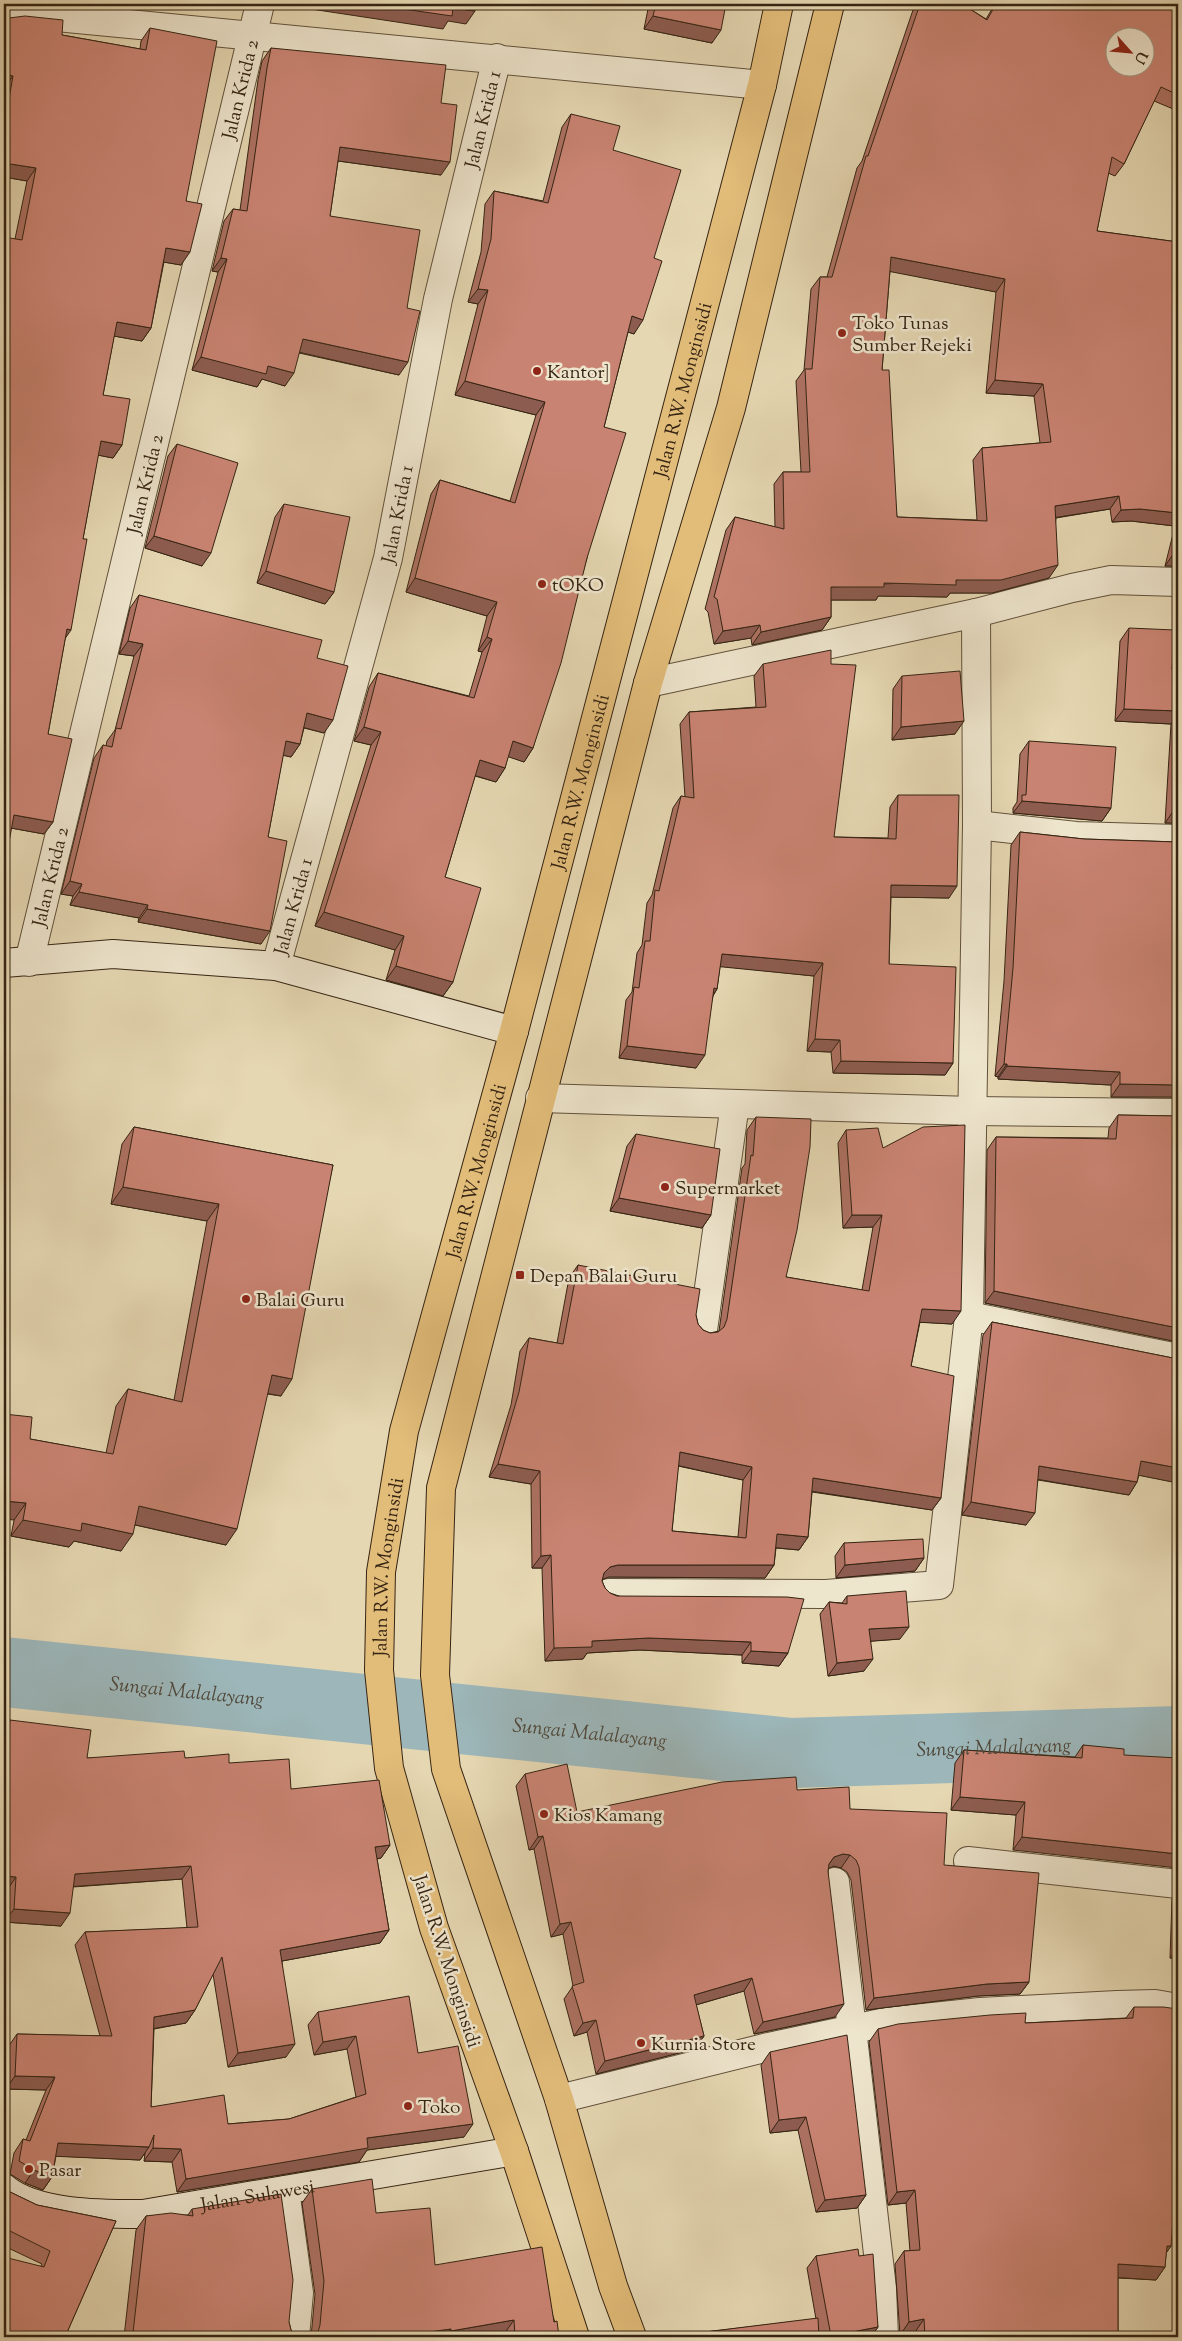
<svg xmlns="http://www.w3.org/2000/svg" width="1182" height="2341" font-family="'Sorts Mill Goudy',serif">
  <rect width="100%" height="100%" fill="#e5d7b2"/>
  <filter id="stains"><feTurbulence type="fractalNoise" baseFrequency=".004" numOctaves="4"/><feColorMatrix values="0 0 0 0 .2 0 0 0 0 .09 0 0 0 0 .02 0 0 0 .5 -.17"/></filter>
  <radialGradient id="worn" r=".72"><stop offset=".6" stop-color="#630" stop-opacity="0"/><stop offset="1" stop-color="#630" stop-opacity=".3"/></radialGradient>
  <g fill="none" stroke-linecap="round" stroke-linejoin="round">
    <path stroke="#9cb6b9" stroke-width="70" id="s1" d="M 4,1672 L 791,1753 L 1178,1741"/>
    <g stroke="#61513b" stroke-width="30">
      <g id="street">
        <path d="M 4,16 L 15,13 L 762,85"/>
        <path d="M 648,683 L 976,613 L 1072,588 L 1111,580 L 1178,582"/>
        <path d="M 977,825 L 1076,836 L 1178,839"/>
        <path id="s2" d="M 29,962 L 260,4"/>
        <path id="s3" d="M 276,966 L 388,558 L 438,299 L 497,58"/>
        <path d="M 540,1098 L 972,1111 L 1178,1113"/>
        <path d="M 969,1316 L 1178,1358"/>
        <path d="M 703,1330 L 735,1104"/>
        <path d="M 609,1593 L 826,1594 L 939,1585 L 969,1316 L 977,825 L 976,613"/>
        <path d="M 968,1861 L 1178,1884"/>
        <path d="M 835,1882 L 882,2288 L 884,2337"/>
        <path d="M 559,2099 L 764,2048 L 886,2022 L 980,2012 L 1117,2005 L 1155,2004 L 1178,2008"/>
        <path d="M 285,2190 L 299,2293 L 295,2337"/>
      </g>
    </g>
    <g stroke="#352413" stroke-width="30">
      <g id="secondary">
        <path d="M 4,963 L 113,954 L 276,966 L 514,1031"/>
        <path id="s4" d="M 4,2188 C 36,2215 104,2214 143,2214 L 514,2151"/>
      </g>
    </g>
    <g stroke="#352413" stroke-width="30">
      <g id="highway">
        <path id="s5" d="M 575,2337 L 514,2151 L 434,1928 L 389,1768 L 379,1670 L 381,1572 L 404,1431 L 514,1031 L 762,85 L 779,4"/>
        <path d="M 632,2337 L 613,2286 L 559,2099 L 446,1769 L 435,1675 L 441,1488 L 648,683 L 731,408 L 830,4"/>
      </g>
    </g>
    <use href="#street" stroke="#eee5cd" stroke-width="28"/>
    <use href="#secondary" stroke="#eee5cd" stroke-width="28"/>
    <use href="#highway" stroke="#e2bc79" stroke-width="28"/>
  </g>
  <g fill="#ad7162" stroke="#352413" fill-rule="evenodd">
    <path d="M 649,4 L 726,4 L 712,43 L 644,29 Z"/>
    <path d="M 915,4 L 962,4 L 986,19 L 995,4 L 1178,4 L 1178,111 L 1154,101 L 1124,164 L 1115,176 L 1108,173 L 1097,231 L 1178,242 L 1178,566 L 1165,566 L 1175,526 L 1131,521 L 1112,522 L 1110,509 L 1056,518 L 1049,578 L 992,593 L 950,593 L 947,597 L 878,596 L 876,600 L 831,600 L 831,617 L 822,630 L 752,645 L 751,638 L 714,644 L 708,612 L 705,609 L 726,530 L 735,517 L 775,527 L 774,484 L 783,472 L 801,472 L 796,381 L 804,370 L 811,289 L 820,277 L 827,277 L 857,168 L 862,161 ZM 890,271 L 996,292 L 986,393 L 1034,396 L 1040,443 L 982,448 L 973,460 L 977,520 L 897,517 L 882,370 Z"/>
    <path d="M 4,15 L 9,18 L 62,35 L 140,49 L 141,41 L 150,28 L 186,201 L 181,265 L 164,262 L 151,328 L 142,341 L 114,336 L 103,395 L 122,445 L 113,458 L 98,455 L 48,734 L 53,822 L 44,834 L 11,828 L 15,239 L 27,181 L 4,177 Z"/>
    <path d="M 271,48 L 441,103 L 441,175 L 338,161 L 330,216 L 407,308 L 399,375 L 299,353 L 285,386 L 262,379 L 257,387 L 192,370 L 218,272 L 212,271 L 224,221 L 233,209 L 240,210 L 258,80 L 262,61 Z"/>
    <path d="M 571,114 L 613,150 L 654,258 L 634,334 L 628,332 L 604,427 L 587,558 L 533,748 L 524,762 L 508,756 L 505,768 L 496,782 L 475,776 L 445,877 L 453,982 L 443,996 L 386,980 L 395,950 L 315,926 L 371,745 L 354,741 L 369,687 L 378,673 L 469,696 L 482,652 L 478,651 L 487,616 L 406,592 L 431,494 L 440,480 L 510,501 L 536,415 L 455,395 L 478,304 L 468,302 L 481,252 L 485,204 L 494,191 L 543,201 L 562,127 Z"/>
    <path d="M 177,444 L 202,566 L 145,548 L 168,456 Z"/>
    <path d="M 284,504 L 334,592 L 325,604 L 257,583 L 275,517 Z"/>
    <path d="M 139,595 L 317,658 L 324,733 L 304,728 L 300,744 L 291,757 L 283,755 L 268,837 L 261,944 L 138,922 L 139,918 L 70,905 L 73,896 L 61,894 L 94,758 L 103,745 L 106,746 L 107,741 L 115,730 L 134,656 L 119,654 L 130,608 Z"/>
    <path d="M 1129,628 L 1172,669 L 1178,669 L 1178,823 L 1165,823 L 1171,724 L 1115,721 L 1120,641 Z"/>
    <path d="M 763,664 L 834,837 L 888,838 L 890,807 L 898,795 L 949,898 L 891,897 L 889,964 L 953,1063 L 945,1075 L 833,1073 L 831,1052 L 807,1051 L 814,976 L 720,966 L 717,989 L 713,996 L 696,1068 L 619,1058 L 626,1000 L 632,992 L 637,953 L 642,945 L 647,903 L 652,895 L 673,808 L 681,796 L 685,797 L 680,724 L 689,712 L 756,707 L 754,676 Z"/>
    <path d="M 902,676 L 955,734 L 892,740 L 893,689 Z"/>
    <path d="M 1029,741 L 1111,808 L 1102,821 L 1013,813 L 1013,808 L 1017,802 L 1020,754 Z"/>
    <path d="M 1020,832 L 1084,839 L 1178,842 L 1178,1096 L 1177,1097 L 1111,1097 L 1111,1085 L 998,1079 L 998,1077 L 995,1076 L 1004,981 L 1011,845 Z"/>
    <path d="M 1118,1115 L 1178,1116 L 1178,1342 L 985,1303 L 987,1150 L 996,1137 L 1108,1138 L 1109,1128 Z"/>
    <path d="M 756,1117 L 786,1277 L 862,1290 L 873,1227 L 843,1228 L 838,1143 L 846,1130 L 883,1148 L 952,1324 L 920,1322 L 911,1366 L 941,1498 L 932,1510 L 812,1492 L 808,1537 L 799,1550 L 776,1548 L 774,1565 L 765,1578 L 609,1577 L 603,1579 L 602,1581 L 605,1588 L 610,1593 L 788,1653 L 779,1666 L 742,1663 L 742,1655 L 640,1650 L 587,1653 L 583,1659 L 545,1661 L 542,1568 L 532,1568 L 531,1484 L 489,1477 L 511,1405 L 520,1351 L 529,1338 L 557,1343 L 569,1278 L 578,1265 L 696,1315 L 698,1324 L 703,1330 L 710,1333 L 719,1331 L 742,1168 L 745,1164 L 747,1130 ZM 678,1466 L 743,1480 L 738,1537 L 672,1531 Z"/>
    <path d="M 134,1127 L 333,1165 L 281,1396 L 267,1394 L 226,1545 L 135,1525 L 121,1551 L 74,1541 L 69,1547 L 11,1536 L 30,1439 L 106,1453 L 116,1406 L 128,1389 L 174,1400 L 207,1221 L 111,1204 L 122,1144 Z"/>
    <path d="M 636,1134 L 711,1215 L 702,1228 L 610,1211 L 627,1146 Z"/>
    <path d="M 992,1322 L 1178,1359 L 1178,1483 L 1139,1475 L 1137,1482 L 1129,1495 L 1038,1480 L 1026,1525 L 962,1515 L 983,1335 Z"/>
    <path d="M 844,1543 L 924,1558 L 915,1571 L 836,1578 L 835,1556 Z"/>
    <path d="M 847,1596 L 900,1639 L 871,1641 L 864,1671 L 828,1676 L 820,1614 L 829,1602 L 842,1603 Z"/>
    <path d="M 10,1720 L 87,1758 L 185,1758 L 229,1763 L 291,1789 L 390,1845 L 381,1858 L 377,1859 L 389,1930 L 380,1943 L 282,1961 L 286,2057 L 228,2067 L 213,1974 L 195,2010 L 186,2023 L 154,2029 L 151,2107 L 228,2124 L 289,2119 L 356,2097 L 347,2049 L 314,2055 L 308,2025 L 318,2012 L 418,2053 L 464,2137 L 367,2150 L 359,2162 L 177,2192 L 172,2162 L 144,2161 L 145,2153 L 140,2160 L 56,2156 L 52,2177 L 43,2190 L 25,2183 L 10,2174 L 14,2153 L 23,2139 L 26,2140 L 46,2090 L 6,2089 L 8,2047 L 17,2034 L 100,2036 L 75,1945 L 85,1932 L 187,1928 L 182,1879 L 73,1887 L 61,1926 L 4,1922 L 7,1890 L 4,1890 L 4,1730 Z"/>
    <path d="M 1083,1745 L 1124,1755 L 1013,1850 L 1016,1815 L 951,1810 L 955,1763 L 964,1750 L 1075,1757 Z"/>
    <path d="M 525,1774 L 577,1812 L 797,1790 L 850,1809 L 944,1865 L 1029,1982 L 1020,1994 L 978,1996 L 866,2010 L 851,1880 L 847,1872 L 841,1868 L 834,1866 L 829,1868 L 828,1871 L 835,2017 L 754,2034 L 744,1991 L 696,2005 L 704,2036 L 695,2049 L 596,2074 L 587,2032 L 574,2036 L 564,1999 L 573,1986 L 563,1934 L 551,1937 L 534,1849 L 529,1850 L 516,1786 Z"/>
    <path d="M 1178,1891 L 1178,1958 L 1170,1958 L 1172,1899 Z"/>
    <path d="M 1134,2007 L 1171,2246 L 1166,2253 L 1165,2267 L 1156,2280 L 1118,2278 L 1118,2334 L 1178,2337 L 915,2337 L 915,2332 L 900,2335 L 895,2264 L 904,2251 L 910,2251 L 906,2203 L 888,2205 L 869,2042 L 878,2029 L 1025,2023 L 1126,2018 Z"/>
    <path d="M 770,2052 L 866,2195 L 857,2208 L 816,2212 L 798,2130 L 770,2133 L 761,2065 Z"/>
    <path d="M 4,2189 L 37,2205 L 116,2221 L 65,2337 L 41,2266 L 42,2264 L 4,2246 Z"/>
    <path d="M 312,2189 L 376,2213 L 435,2265 L 554,2322 L 559,2337 L 505,2337 L 504,2334 L 487,2337 L 311,2337 L 315,2294 L 302,2203 Z"/>
    <path d="M 192,2209 L 289,2322 L 291,2330 L 295,2336 L 300,2337 L 124,2337 L 136,2230 L 146,2216 L 188,2215 Z"/>
    <path d="M 816,2256 L 859,2256 L 878,2327 L 871,2337 L 820,2337 L 818,2330 L 819,2337 L 694,2337 L 697,2333 L 816,2319 L 807,2268 Z"/>
  </g>
  <g fill="#8d5c50" stroke="#352413">
    <path d="M 278,4 L 369,4 L 453,8 L 475,11 L 466,24 L 448,21 L 443,29 Z"/>
    <path d="M 653,16 L 721,30 L 712,43 L 644,29 Z"/>
    <path d="M 4,74 L 13,76 L 4,89 Z"/>
    <path d="M 340,147 L 450,162 L 441,175 L 331,160 Z"/>
    <path d="M 4,163 L 36,168 L 27,181 L 4,177 Z"/>
    <path d="M 166,248 L 190,252 L 181,265 L 157,261 Z"/>
    <path d="M 891,257 L 1005,279 L 996,292 L 882,270 Z"/>
    <path d="M 221,258 L 227,259 L 218,272 L 212,271 Z"/>
    <path d="M 478,289 L 488,290 L 478,304 L 468,302 Z"/>
    <path d="M 632,316 L 643,320 L 634,334 L 622,330 Z"/>
    <path d="M 117,322 L 151,328 L 142,341 L 108,335 Z"/>
    <path d="M 303,339 L 408,362 L 399,375 L 294,351 Z"/>
    <path d="M 201,357 L 268,366 L 294,373 L 285,386 L 262,379 L 257,387 L 192,370 Z"/>
    <path d="M 995,380 L 1043,384 L 1034,396 L 986,393 Z"/>
    <path d="M 465,381 L 545,402 L 536,415 L 455,395 Z"/>
    <path d="M 101,441 L 122,445 L 113,458 L 92,454 Z"/>
    <path d="M 1119,496 L 1110,509 L 1046,519 L 1055,506 Z"/>
    <path d="M 1140,509 L 1178,513 L 1178,521 L 1175,526 L 1131,521 L 1112,522 L 1121,510 Z"/>
    <path d="M 154,536 L 211,553 L 202,566 L 145,548 Z"/>
    <path d="M 1174,553 L 1178,553 L 1178,566 L 1165,566 Z"/>
    <path d="M 1058,565 L 1049,578 L 992,593 L 950,593 L 947,597 L 878,596 L 876,600 L 822,600 L 831,587 L 956,580 Z"/>
    <path d="M 266,571 L 334,592 L 325,604 L 257,583 Z"/>
    <path d="M 415,578 L 497,602 L 487,616 L 406,592 Z"/>
    <path d="M 831,617 L 822,630 L 752,645 L 761,632 Z"/>
    <path d="M 760,625 L 751,638 L 714,644 L 723,631 Z"/>
    <path d="M 67,629 L 71,630 L 62,643 Z"/>
    <path d="M 487,637 L 492,639 L 482,652 L 478,651 Z"/>
    <path d="M 128,641 L 143,644 L 134,656 L 119,654 Z"/>
    <path d="M 1124,709 L 1178,711 L 1178,713 L 1171,724 L 1115,721 Z"/>
    <path d="M 307,713 L 333,720 L 324,733 L 298,726 Z"/>
    <path d="M 964,721 L 955,734 L 892,740 L 901,727 Z"/>
    <path d="M 364,727 L 381,732 L 371,745 L 354,741 Z"/>
    <path d="M 286,741 L 300,744 L 291,757 L 277,754 Z"/>
    <path d="M 513,741 L 533,748 L 524,762 L 503,755 Z"/>
    <path d="M 480,760 L 505,768 L 496,782 L 470,774 Z"/>
    <path d="M 1022,801 L 1111,808 L 1102,821 L 1013,813 Z"/>
    <path d="M 1174,810 L 1178,810 L 1178,823 L 1165,823 Z"/>
    <path d="M 14,815 L 53,822 L 44,834 L 5,827 Z"/>
    <path d="M 70,881 L 82,884 L 73,896 L 61,894 Z"/>
    <path d="M 891,885 L 957,886 L 949,898 L 883,897 Z"/>
    <path d="M 79,892 L 148,905 L 139,918 L 70,905 Z"/>
    <path d="M 147,909 L 270,931 L 261,944 L 138,922 Z"/>
    <path d="M 324,912 L 404,936 L 395,950 L 315,926 Z"/>
    <path d="M 722,954 L 823,963 L 814,976 L 713,966 Z"/>
    <path d="M 396,966 L 453,982 L 443,996 L 386,980 Z"/>
    <path d="M 714,988 L 717,989 L 709,1001 Z"/>
    <path d="M 815,1039 L 840,1040 L 831,1052 L 807,1051 Z"/>
    <path d="M 627,1046 L 705,1055 L 696,1068 L 619,1058 Z"/>
    <path d="M 841,1061 L 953,1063 L 945,1075 L 833,1073 Z"/>
    <path d="M 1004,1064 L 1007,1064 L 998,1077 L 995,1076 Z"/>
    <path d="M 1007,1066 L 1120,1072 L 1111,1085 L 998,1079 Z"/>
    <path d="M 1120,1084 L 1178,1085 L 1178,1096 L 1177,1097 L 1111,1097 Z"/>
    <path d="M 123,1187 L 219,1204 L 207,1221 L 111,1204 Z"/>
    <path d="M 619,1198 L 711,1215 L 702,1228 L 610,1211 Z"/>
    <path d="M 852,1215 L 882,1215 L 873,1227 L 843,1228 Z"/>
    <path d="M 994,1291 L 1178,1328 L 1178,1342 L 985,1303 Z"/>
    <path d="M 922,1309 L 961,1311 L 952,1324 L 914,1322 Z"/>
    <path d="M 272,1375 L 292,1379 L 281,1396 L 260,1392 Z"/>
    <path d="M 680,1452 L 752,1467 L 743,1480 L 671,1464 Z"/>
    <path d="M 1141,1461 L 1178,1468 L 1178,1483 L 1132,1474 Z"/>
    <path d="M 498,1464 L 540,1471 L 531,1484 L 489,1477 Z"/>
    <path d="M 1039,1466 L 1137,1482 L 1129,1495 L 1030,1478 Z"/>
    <path d="M 813,1478 L 941,1498 L 932,1510 L 804,1490 Z"/>
    <path d="M 4,1501 L 26,1503 L 14,1520 L 4,1519 Z"/>
    <path d="M 971,1502 L 1035,1513 L 1026,1525 L 962,1515 Z"/>
    <path d="M 139,1506 L 237,1529 L 226,1545 L 127,1523 Z"/>
    <path d="M 23,1520 L 82,1523 L 133,1534 L 121,1551 L 74,1541 L 69,1547 L 11,1536 Z"/>
    <path d="M 777,1534 L 808,1537 L 799,1550 L 768,1547 Z"/>
    <path d="M 551,1555 L 542,1568 L 532,1568 L 541,1556 Z"/>
    <path d="M 924,1558 L 915,1571 L 836,1578 L 845,1565 Z"/>
    <path d="M 618,1565 L 774,1565 L 765,1578 L 609,1577 L 601,1580 L 604,1573 L 610,1567 Z"/>
    <path d="M 909,1627 L 900,1639 L 861,1642 L 869,1629 Z"/>
    <path d="M 649,1638 L 751,1642 L 742,1655 L 640,1650 L 587,1653 L 583,1659 L 545,1661 L 554,1648 L 592,1641 Z"/>
    <path d="M 751,1651 L 788,1653 L 779,1666 L 742,1663 Z"/>
    <path d="M 873,1659 L 864,1671 L 828,1676 L 837,1663 Z"/>
    <path d="M 960,1797 L 1025,1802 L 1016,1815 L 951,1810 Z"/>
    <path d="M 543,1836 L 534,1849 L 529,1850 L 538,1837 Z"/>
    <path d="M 1022,1837 L 1178,1854 L 1178,1868 L 1013,1850 Z"/>
    <path d="M 390,1845 L 381,1858 L 366,1860 L 375,1847 Z"/>
    <path d="M 843,1854 L 850,1855 L 841,1868 L 834,1866 L 825,1870 L 834,1857 Z"/>
    <path d="M 191,1866 L 182,1879 L 66,1887 L 75,1874 Z"/>
    <path d="M 4,1876 L 16,1877 L 7,1890 L 4,1890 Z"/>
    <path d="M 14,1909 L 70,1913 L 61,1926 L 4,1922 Z"/>
    <path d="M 571,1922 L 563,1934 L 551,1937 L 560,1924 Z"/>
    <path d="M 389,1930 L 380,1943 L 271,1963 L 280,1950 Z"/>
    <path d="M 1178,1946 L 1178,1958 L 1170,1958 Z"/>
    <path d="M 752,1978 L 744,1991 L 685,2008 L 694,1995 Z"/>
    <path d="M 1029,1982 L 1020,1994 L 978,1996 L 866,2010 L 874,1998 L 987,1984 Z"/>
    <path d="M 844,2004 L 835,2017 L 754,2034 L 763,2022 Z"/>
    <path d="M 195,2010 L 186,2023 L 145,2030 L 154,2017 Z"/>
    <path d="M 596,2020 L 587,2032 L 574,2036 L 583,2023 Z"/>
    <path d="M 356,2036 L 347,2049 L 314,2055 L 323,2042 Z"/>
    <path d="M 704,2036 L 695,2049 L 596,2074 L 605,2061 Z"/>
    <path d="M 295,2044 L 286,2057 L 228,2067 L 238,2053 Z"/>
    <path d="M 15,2076 L 55,2077 L 46,2090 L 6,2089 Z"/>
    <path d="M 806,2117 L 798,2130 L 770,2133 L 779,2120 Z"/>
    <path d="M 473,2124 L 464,2137 L 367,2150 L 359,2162 L 177,2192 L 186,2179 L 367,2138 Z"/>
    <path d="M 58,2143 L 149,2147 L 140,2160 L 49,2156 Z"/>
    <path d="M 153,2148 L 181,2149 L 172,2162 L 144,2161 Z"/>
    <path d="M 34,2170 L 52,2177 L 43,2190 L 25,2183 Z"/>
    <path d="M 915,2190 L 906,2203 L 888,2205 L 897,2192 Z"/>
    <path d="M 866,2195 L 857,2208 L 816,2212 L 825,2200 Z"/>
    <path d="M 1167,2246 L 1171,2246 L 1162,2259 Z"/>
    <path d="M 1118,2264 L 1165,2267 L 1156,2280 L 1109,2277 Z"/>
    <path d="M 924,2319 L 915,2332 L 900,2335 L 909,2322 Z"/>
    <path d="M 514,2320 L 504,2334 L 487,2337 L 447,2337 L 451,2331 Z"/>
    <path d="M 878,2327 L 871,2337 L 829,2337 L 831,2336 Z"/>
    <path d="M 451,2329 L 445,2337 L 392,2337 Z"/>
    <path d="M 133,2333 L 175,2337 L 129,2337 Z"/>
  </g>
  <g fill="#c98372" stroke="#352413" fill-rule="evenodd">
    <path d="M 369,4 L 476,4 L 475,11 L 453,8 L 452,16 Z"/>
    <path d="M 656,4 L 726,4 L 721,30 L 653,16 Z"/>
    <path d="M 920,4 L 962,4 L 987,20 L 996,4 L 1178,4 L 1178,95 L 1161,87 L 1124,164 L 1112,157 L 1097,231 L 1178,242 L 1178,513 L 1140,509 L 1121,510 L 1119,496 L 1055,506 L 1058,565 L 1001,580 L 956,580 L 956,585 L 884,583 L 884,587 L 831,587 L 831,617 L 761,632 L 760,625 L 723,631 L 717,599 L 714,597 L 735,517 L 784,529 L 783,472 L 810,472 L 805,369 L 812,369 L 820,277 L 832,277 L 866,156 L 868,156 ZM 1114,38 L 1144,38 L 1144,68 L 1114,68 ZM 891,257 L 1005,279 L 995,380 L 1043,384 L 1051,442 L 982,448 L 987,521 L 897,517 L 889,370 L 882,370 Z"/>
    <path d="M 4,15 L 9,18 L 25,16 L 63,20 L 62,35 L 146,50 L 150,28 L 217,41 L 186,201 L 202,204 L 190,252 L 166,248 L 151,328 L 117,322 L 103,395 L 130,399 L 122,445 L 101,441 L 83,539 L 87,539 L 71,630 L 67,629 L 48,734 L 72,739 L 53,822 L 14,815 L 4,869 L 4,237 L 22,240 L 36,168 L 4,163 L 4,127 L 13,76 L 4,74 Z"/>
    <path d="M 271,48 L 446,65 L 441,103 L 457,105 L 450,162 L 340,147 L 330,216 L 420,230 L 407,308 L 420,311 L 408,362 L 303,339 L 294,373 L 268,366 L 266,374 L 201,357 L 227,259 L 221,258 L 233,209 L 247,211 L 267,68 Z"/>
    <path d="M 571,114 L 620,126 L 613,150 L 681,170 L 654,258 L 662,261 L 643,320 L 632,316 L 604,427 L 626,433 L 587,558 L 561,663 L 533,748 L 513,741 L 505,768 L 480,760 L 445,877 L 481,888 L 453,982 L 396,966 L 404,936 L 324,912 L 381,732 L 364,727 L 378,673 L 474,698 L 492,639 L 487,637 L 497,602 L 415,578 L 440,480 L 515,503 L 545,402 L 465,381 L 488,290 L 478,289 L 491,239 L 494,191 L 548,203 Z"/>
    <path d="M 177,444 L 238,463 L 211,553 L 154,536 Z"/>
    <path d="M 284,504 L 350,517 L 334,592 L 266,571 Z"/>
    <path d="M 1178,536 L 1178,553 L 1174,553 Z"/>
    <path d="M 139,595 L 322,640 L 317,658 L 348,666 L 333,720 L 307,713 L 300,744 L 286,741 L 268,837 L 287,841 L 270,931 L 147,909 L 148,905 L 79,892 L 82,884 L 70,881 L 103,745 L 112,747 L 116,728 L 121,729 L 143,644 L 128,641 Z"/>
    <path d="M 1129,628 L 1175,630 L 1172,669 L 1178,669 L 1178,711 L 1124,709 Z"/>
    <path d="M 831,650 L 831,664 L 856,665 L 834,837 L 896,839 L 898,795 L 959,795 L 957,886 L 891,885 L 889,964 L 956,967 L 953,1063 L 841,1061 L 840,1040 L 815,1039 L 823,963 L 722,954 L 717,989 L 714,988 L 705,1055 L 627,1046 L 634,987 L 639,988 L 645,941 L 650,941 L 655,890 L 659,891 L 681,796 L 694,798 L 689,712 L 766,707 L 763,664 Z"/>
    <path d="M 960,671 L 964,721 L 901,727 L 902,676 Z"/>
    <path d="M 1178,734 L 1178,810 L 1174,810 Z"/>
    <path d="M 1029,741 L 1116,747 L 1111,808 L 1022,801 L 1022,795 L 1026,795 Z"/>
    <path d="M 1020,832 L 1084,839 L 1178,842 L 1178,1085 L 1120,1084 L 1120,1072 L 1007,1066 L 1007,1064 L 1004,1064 L 1013,968 Z"/>
    <path d="M 1118,1115 L 1178,1116 L 1178,1328 L 994,1291 L 996,1137 L 1116,1139 Z"/>
    <path d="M 756,1117 L 811,1119 L 810,1147 L 797,1230 L 786,1277 L 869,1291 L 882,1215 L 852,1215 L 846,1130 L 878,1128 L 883,1148 L 923,1127 L 965,1125 L 961,1311 L 922,1309 L 911,1366 L 954,1376 L 941,1498 L 813,1478 L 808,1537 L 777,1534 L 774,1565 L 618,1565 L 610,1567 L 604,1573 L 602,1581 L 605,1588 L 610,1593 L 617,1596 L 787,1597 L 804,1599 L 788,1653 L 751,1651 L 751,1642 L 649,1638 L 592,1641 L 592,1647 L 554,1648 L 551,1555 L 541,1556 L 540,1471 L 498,1464 L 519,1392 L 529,1338 L 563,1344 L 578,1265 L 700,1289 L 696,1315 L 698,1324 L 703,1330 L 710,1333 L 718,1332 L 724,1327 L 727,1319 L 751,1155 L 753,1156 ZM 680,1452 L 752,1467 L 746,1538 L 672,1531 Z"/>
    <path d="M 134,1127 L 333,1165 L 292,1379 L 272,1375 L 237,1529 L 139,1506 L 133,1534 L 82,1523 L 81,1531 L 23,1520 L 26,1503 L 4,1501 L 4,1414 L 32,1417 L 30,1439 L 113,1454 L 128,1389 L 182,1402 L 219,1204 L 123,1187 Z"/>
    <path d="M 636,1134 L 720,1149 L 711,1215 L 619,1198 Z"/>
    <path d="M 992,1322 L 1178,1359 L 1178,1468 L 1141,1461 L 1137,1482 L 1039,1466 L 1035,1513 L 971,1502 Z"/>
    <path d="M 923,1539 L 924,1558 L 845,1565 L 844,1543 Z"/>
    <path d="M 906,1591 L 909,1627 L 869,1629 L 873,1659 L 837,1663 L 829,1602 L 847,1604 L 847,1596 Z"/>
    <path d="M 10,1720 L 91,1730 L 87,1758 L 184,1751 L 185,1758 L 229,1754 L 229,1763 L 289,1759 L 291,1789 L 379,1780 L 390,1845 L 375,1847 L 389,1930 L 280,1950 L 295,2044 L 238,2053 L 222,1957 L 195,2010 L 154,2017 L 151,2107 L 224,2095 L 228,2124 L 289,2119 L 366,2094 L 356,2036 L 323,2042 L 318,2012 L 409,1996 L 418,2053 L 458,2046 L 473,2124 L 367,2138 L 368,2148 L 186,2179 L 181,2149 L 153,2148 L 154,2135 L 149,2147 L 58,2143 L 52,2177 L 34,2170 L 19,2161 L 23,2139 L 30,2141 L 55,2077 L 15,2076 L 17,2034 L 112,2036 L 85,1932 L 198,1927 L 191,1866 L 75,1874 L 70,1913 L 14,1909 L 16,1877 L 4,1876 L 4,1771 Z"/>
    <path d="M 1083,1745 L 1124,1749 L 1124,1755 L 1178,1758 L 1178,1854 L 1022,1837 L 1025,1802 L 960,1797 L 964,1750 L 1082,1758 Z"/>
    <path d="M 567,1764 L 577,1812 L 722,1782 L 796,1777 L 797,1790 L 849,1787 L 850,1809 L 947,1813 L 944,1865 L 1039,1873 L 1029,1982 L 987,1984 L 874,1998 L 859,1867 L 856,1860 L 850,1855 L 843,1854 L 834,1857 L 829,1864 L 828,1871 L 844,2004 L 763,2022 L 752,1978 L 694,1995 L 704,2036 L 605,2061 L 596,2020 L 583,2023 L 572,1986 L 584,1982 L 571,1922 L 560,1924 L 543,1836 L 538,1837 L 525,1774 Z"/>
    <path d="M 1134,2007 L 1163,2007 L 1178,2009 L 1178,2153 L 1171,2246 L 1167,2246 L 1165,2267 L 1118,2264 L 1118,2334 L 1178,2334 L 1178,2337 L 925,2337 L 924,2319 L 909,2322 L 904,2251 L 920,2250 L 915,2190 L 897,2192 L 878,2029 L 898,2024 L 990,2015 L 1026,2013 L 1025,2023 L 1133,2018 Z"/>
    <path d="M 847,2035 L 866,2195 L 825,2200 L 806,2117 L 779,2120 L 770,2052 Z"/>
    <path d="M 372,2179 L 376,2213 L 430,2208 L 435,2265 L 542,2247 L 554,2322 L 557,2321 L 559,2337 L 515,2337 L 514,2320 L 451,2331 L 451,2329 L 392,2337 L 311,2337 L 318,2332 L 320,2325 L 324,2281 L 312,2189 Z"/>
    <path d="M 4,2189 L 37,2205 L 116,2221 L 65,2337 L 4,2337 L 4,2257 L 44,2267 L 50,2251 L 4,2228 Z"/>
    <path d="M 281,2194 L 293,2280 L 289,2322 L 291,2330 L 295,2336 L 300,2337 L 175,2337 L 133,2333 L 146,2216 L 171,2213 L 193,2216 L 192,2209 Z"/>
    <path d="M 858,2249 L 859,2256 L 873,2254 L 878,2327 L 831,2336 L 816,2256 Z"/>
    <path d="M 818,2318 L 819,2337 L 698,2337 L 697,2333 Z"/>
  </g>
  <g fill="#8f2418" stroke="#eee5cd" stroke-width="2">
    <circle cx="842" cy="333" r="5"/>
    <circle cx="537" cy="371" r="5"/>
    <circle cx="542" cy="584" r="5"/>
    <circle cx="665" cy="1187" r="5"/>
    <rect x="515" y="1270" width="10" height="10" rx="2.5"/>
    <circle cx="246" cy="1299" r="5"/>
    <circle cx="544" cy="1814" r="5"/>
    <circle cx="641" cy="2043" r="5"/>
    <circle cx="408" cy="2106" r="5"/>
    <circle cx="29" cy="2169" r="5"/>
  </g>
  <g text-anchor="middle" stroke-width="5" stroke-linejoin="round" paint-order="stroke">
    <g font-size="19" fill="#352413" stroke="#eee5cd">
      <text dy="7" stroke="none"><textPath href="#s2" startOffset="898">Jalan Krida 2</textPath></text>
      <text dy="7" stroke="none"><textPath href="#s3" startOffset="872">Jalan Krida 1</textPath></text>
      <text dy="7" stroke="none"><textPath href="#s5" startOffset="2016">Jalan R.W. Monginsidi</textPath></text>
      <text dy="7" stroke="none"><textPath href="#s2" startOffset="492">Jalan Krida 2</textPath></text>
      <text dy="7" stroke="none"><textPath href="#s3" startOffset="468">Jalan Krida 1</textPath></text>
      <text dy="7" stroke="none"><textPath href="#s5" startOffset="1611">Jalan R.W. Monginsidi</textPath></text>
      <text dy="7" stroke="none"><textPath href="#s2" startOffset="88">Jalan Krida 2</textPath></text>
      <text dy="7" stroke="none"><textPath href="#s3" startOffset="62">Jalan Krida 1</textPath></text>
      <text dy="7" stroke="none"><textPath href="#s5" startOffset="1208">Jalan R.W. Monginsidi</textPath></text>
      <text dy="7" stroke="none"><textPath href="#s5" startOffset="801">Jalan R.W. Monginsidi</textPath></text>
      <text transform="translate(448 1961) rotate(72)" y="7">Jalan R.W. Monginsidi</text>
      <text dy="7" stroke="none"><textPath href="#s4" startOffset="260">Jalan Sulawesi</textPath></text>
    </g>
    <g font-size="19" fill="#352413" stroke="#eee5cd" text-anchor="start">
      <text x="852" y="329">Toko Tunas<tspan x="852" dy="22">Sumber Rejeki</tspan></text>
      <text x="547" y="378">Kantor]</text>
      <text x="552" y="591">tOKO</text>
      <text x="675" y="1194">Supermarket</text>
      <text x="530" y="1282">Depan Balai Guru</text>
      <text x="256" y="1306">Balai Guru</text>
      <text x="554" y="1821">Kios Kamang</text>
      <text x="651" y="2050">Kurnia Store</text>
      <text x="418" y="2113">Toko</text>
      <text x="39" y="2176">Pasar</text>
    </g>
    <g font-size="20" font-style="italic" fill="#4f483c" stroke="#eee5cd">
      <text dy="7" stroke="none"><textPath href="#s1" startOffset="184">Sungai Malalayang</textPath></text>
      <text dy="7" stroke="none"><textPath href="#s1" startOffset="589">Sungai Malalayang</textPath></text>
      <text dy="7" stroke="none"><textPath href="#s1" startOffset="994">Sungai Malalayang</textPath></text>
    </g>
  </g>
  <rect width="1182" height="2341" fill="none" stroke="#e5d7b2" stroke-width="20"/>
  <rect x="5" y="5" width="1172" height="2331" fill="none" stroke="#352413" stroke-width="2.5"/>
  <rect x="10" y="10" width="1162" height="2321" fill="none" stroke="#352413"/>
  <g transform="translate(1130 52) rotate(117)"><circle r="24" fill="#eee5cd" stroke="#a49883"/>
  <path d="M0-4L9 19L0 12L-9 19Z" fill="#8f2418"/>
  <text y="-8" font-size="14" font-weight="bold" text-anchor="middle" fill="#352413">U</text>
  </g>
  <rect width="100%" height="100%" filter="url(#stains)"/>
  <rect width="100%" height="100%" fill="url(#worn)"/>
</svg>
